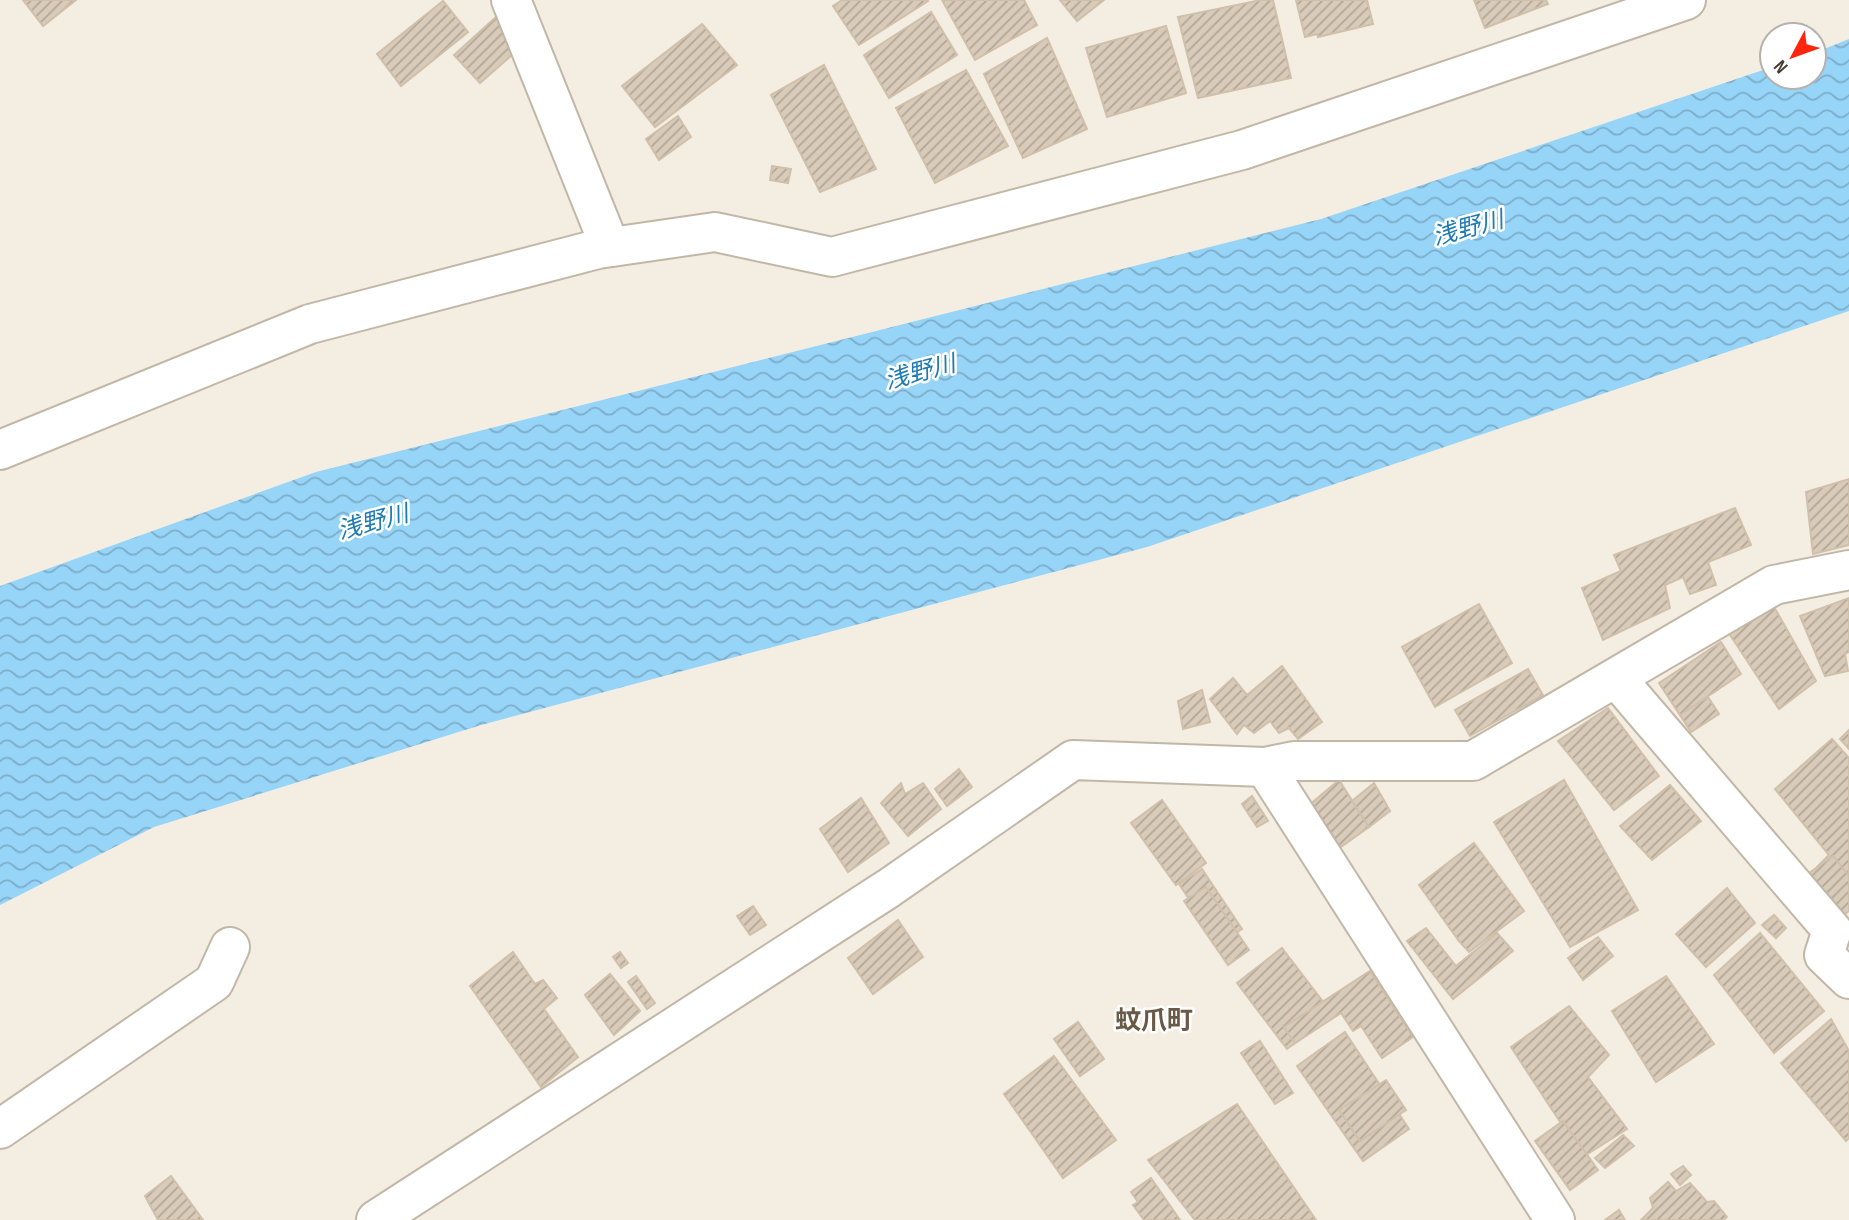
<svg xmlns="http://www.w3.org/2000/svg" width="1849" height="1220" font-family="'Sofia Sans Condensed','Noto Sans JP',sans-serif">
  <defs>
    <pattern id="water-waves" width="16" height="10" patternUnits="userSpaceOnUse" patternTransform="scale(1.75)"><rect width="16" height="10" fill="#96d4f8"/><path d="M0 5q4-4 8 0t8 0" fill="none" stroke="#7cadc9"/></pattern>
    <pattern id="building-hatch" width="6" height="6" patternUnits="userSpaceOnUse" patternTransform="scale(1.75)"><rect width="6" height="6" fill="#d9cbb9"/><path d="M-1 1l2-2M0 6l6-6M5 7l2-2" fill="none" stroke="#b2a697"/></pattern>
  </defs>
  <rect width="100%" height="100%" fill="#f3ede2"/>
  <path fill="url(#water-waves)" d="M 1849,39 L 1849,311 L 1147,547 L 481,725 L 154,827 L 0,905 L 0,586 L 316,472 L 1321,219 L 1772,67 L 1772,77 L 1814,77 L 1814,53 Z"/>
  <g fill="url(#building-hatch)" stroke="#d1c0a9" stroke-width="2">
    <path d="M 23,0 L 76,0 L 43,26 Z"/>
    <path d="M 842,0 L 927,0 L 928,1 L 859,45 L 833,6 Z"/>
    <path d="M 942,0 L 1024,0 L 1037,25 L 975,60 Z"/>
    <path d="M 1060,0 L 1104,0 L 1077,21 Z"/>
    <path d="M 1261,0 L 1273,0 L 1291,78 L 1198,98 L 1178,17 Z"/>
    <path d="M 1296,0 L 1367,0 L 1373,24 L 1318,37 L 1317,34 L 1305,37 Z"/>
    <path d="M 1474,0 L 1546,0 L 1548,4 L 1485,28 Z"/>
    <path d="M 443,1 L 468,32 L 401,86 L 377,54 Z"/>
    <path d="M 931,12 L 957,55 L 889,98 L 864,55 Z"/>
    <path d="M 496,17 L 520,48 L 480,83 L 454,55 Z"/>
    <path d="M 702,24 L 737,65 L 655,127 L 622,86 Z"/>
    <path d="M 1166,26 L 1186,93 L 1107,117 L 1086,48 Z"/>
    <path d="M 1047,38 L 1087,129 L 1023,158 L 984,74 Z"/>
    <path d="M 824,65 L 876,169 L 820,192 L 771,95 Z"/>
    <path d="M 966,70 L 1008,146 L 935,183 L 896,108 Z"/>
    <path d="M 678,116 L 691,137 L 659,160 L 646,139 Z"/>
    <path d="M 772,166 L 791,169 L 788,183 L 770,180 Z"/>
    <path d="M 1849,479 L 1849,545 L 1813,554 L 1806,492 Z"/>
    <path d="M 1735,508 L 1751,545 L 1708,562 L 1716,585 L 1690,594 L 1683,577 L 1665,585 L 1670,608 L 1603,640 L 1582,588 L 1621,571 L 1614,555 Z"/>
    <path d="M 1849,598 L 1849,652 L 1845,654 L 1848,671 L 1825,676 L 1800,616 Z"/>
    <path d="M 1479,604 L 1512,663 L 1435,707 L 1402,647 Z"/>
    <path d="M 1773,605 L 1816,681 L 1779,709 L 1726,629 Z"/>
    <path d="M 1721,642 L 1741,674 L 1680,715 L 1659,683 Z"/>
    <path d="M 1282,666 L 1322,722 L 1298,739 L 1289,728 L 1279,733 L 1270,721 L 1254,733 L 1244,725 L 1237,734 L 1210,699 L 1233,678 L 1247,695 Z"/>
    <path d="M 1528,669 L 1543,695 L 1470,736 L 1455,710 Z"/>
    <path d="M 1202,690 L 1210,722 L 1183,729 L 1178,701 Z"/>
    <path d="M 1708,697 L 1719,714 L 1691,732 L 1680,715 Z"/>
    <path d="M 1608,708 L 1659,776 L 1614,810 L 1558,741 Z"/>
    <path d="M 1849,730 L 1849,749 L 1840,739 Z"/>
    <path d="M 1832,739 L 1849,758 L 1849,907 L 1843,913 L 1809,875 L 1829,855 L 1775,789 Z"/>
    <path d="M 959,769 L 972,787 L 947,806 L 935,789 Z"/>
    <path d="M 1339,780 L 1369,827 L 1338,849 L 1308,806 Z"/>
    <path d="M 1564,780 L 1638,910 L 1570,947 L 1494,822 Z"/>
    <path d="M 901,783 L 905,794 L 923,783 L 941,809 L 908,836 L 881,803 Z"/>
    <path d="M 1374,783 L 1390,811 L 1369,827 L 1352,801 Z"/>
    <path d="M 1670,785 L 1701,821 L 1652,860 L 1620,826 Z"/>
    <path d="M 1252,796 L 1268,821 L 1257,827 L 1242,804 Z"/>
    <path d="M 861,798 L 889,843 L 848,872 L 820,829 Z"/>
    <path d="M 1162,800 L 1206,863 L 1176,885 L 1131,823 Z"/>
    <path d="M 1474,843 L 1524,911 L 1469,952 L 1459,941 L 1419,885 Z"/>
    <path d="M 1833,856 L 1849,876 L 1849,911 L 1833,923 L 1798,881 Z"/>
    <path d="M 1202,869 L 1242,929 L 1219,944 L 1179,884 Z"/>
    <path d="M 1206,887 L 1249,950 L 1228,965 L 1184,901 Z"/>
    <path d="M 1727,888 L 1755,923 L 1706,967 L 1676,934 Z"/>
    <path d="M 753,906 L 766,925 L 750,935 L 737,916 Z"/>
    <path d="M 1774,915 L 1786,928 L 1776,938 L 1762,925 Z"/>
    <path d="M 898,920 L 923,957 L 873,994 L 848,958 Z"/>
    <path d="M 1426,928 L 1456,966 L 1497,933 L 1513,951 L 1453,999 L 1407,941 Z"/>
    <path d="M 1760,933 L 1824,1011 L 1774,1053 L 1714,975 Z"/>
    <path d="M 1598,937 L 1613,956 L 1583,980 L 1568,958 Z"/>
    <path d="M 1282,948 L 1334,1016 L 1287,1049 L 1237,983 Z"/>
    <path d="M 513,952 L 535,984 L 543,980 L 557,998 L 544,1009 L 578,1057 L 541,1087 L 470,986 Z"/>
    <path d="M 620,952 L 628,963 L 621,968 L 613,957 Z"/>
    <path d="M 1370,971 L 1413,1037 L 1382,1058 L 1361,1026 L 1353,1031 L 1341,1013 L 1295,1043 L 1284,1027 Z"/>
    <path d="M 610,974 L 640,1011 L 614,1035 L 585,995 Z"/>
    <path d="M 636,976 L 655,1003 L 647,1009 L 628,982 Z"/>
    <path d="M 1666,976 L 1714,1044 L 1656,1082 L 1612,1011 Z"/>
    <path d="M 1569,1006 L 1609,1055 L 1588,1077 L 1627,1129 L 1583,1157 L 1511,1047 Z"/>
    <path d="M 1831,1019 L 1849,1051 L 1849,1138 L 1846,1141 L 1781,1063 Z"/>
    <path d="M 1078,1022 L 1104,1059 L 1080,1076 L 1054,1039 Z"/>
    <path d="M 1345,1032 L 1409,1129 L 1363,1161 L 1297,1066 Z"/>
    <path d="M 1260,1041 L 1293,1093 L 1275,1104 L 1241,1053 Z"/>
    <path d="M 1054,1056 L 1116,1140 L 1063,1178 L 1004,1094 Z"/>
    <path d="M 1386,1080 L 1406,1110 L 1360,1141 L 1339,1110 Z"/>
    <path d="M 1237,1104 L 1316,1220 L 1195,1220 L 1148,1160 Z"/>
    <path d="M 1563,1121 L 1598,1170 L 1570,1190 L 1535,1141 Z"/>
    <path d="M 1623,1135 L 1634,1146 L 1605,1168 L 1595,1158 Z"/>
    <path d="M 1683,1166 L 1691,1175 L 1680,1185 L 1671,1174 Z"/>
    <path d="M 171,1176 L 203,1220 L 158,1220 L 145,1196 Z"/>
    <path d="M 1151,1178 L 1180,1220 L 1144,1220 L 1133,1205 L 1138,1202 L 1131,1192 Z"/>
    <path d="M 1668,1182 L 1676,1191 L 1690,1183 L 1707,1202 L 1714,1201 L 1727,1217 L 1723,1220 L 1641,1220 L 1653,1208 L 1650,1198 Z"/>
    <path d="M 1619,1210 L 1625,1220 L 1605,1220 Z"/>
  </g>
  <g fill="none" stroke-linecap="round" stroke-linejoin="round">
    <g stroke="#c2b7a7" stroke-width="42">
      <g id="street">
        <path d="M 511,0 L 610,247"/>
        <path d="M 0,450 L 310,324 L 598,249 L 715,232 L 832,257 L 1242,150 L 1686,0"/>
        <path d="M 1616,678 L 1832,930 L 1824,955 L 1849,979"/>
        <path d="M 1265,767 L 1555,1220"/>
        <path d="M 0,1129 L 214,982 L 230,947"/>
        <path d="M 376,1220 L 889,888 L 1073,760 L 1265,767 L 1294,761 L 1473,761 L 1774,585 L 1849,570"/>
      </g>
    </g>
    <use href="#street" stroke="#fff" stroke-width="38"/>
  </g>
  <g text-anchor="middle" stroke-width="5" stroke-linejoin="round" paint-order="stroke">
    <g font-size="24" font-style="italic" fill="#1f7bb3" stroke="#fff">
      <text transform="translate(1468 228) rotate(-15)" y="8">浅野川</text>
      <text transform="translate(920 372) rotate(-15)" y="8">浅野川</text>
      <text transform="translate(373 522) rotate(-15)" y="8">浅野川</text>
    </g>
    <g font-size="26" font-weight="bold" fill="#695a48" stroke="#fff">
      <text x="1154" y="1029">蚊爪町</text>
    </g>
  </g>
  <g transform="translate(1793 56) rotate(229)"><circle r="33" fill="#ffffff" stroke="#b5b1ad" stroke-width="2"/>
  <path d="M0-5L12 26L0 18L-12 26Z" fill="#ff260d"/>
  <text y="-10" font-size="19" font-weight="bold" text-anchor="middle" fill="#453d32">N</text>
  </g>
</svg>
